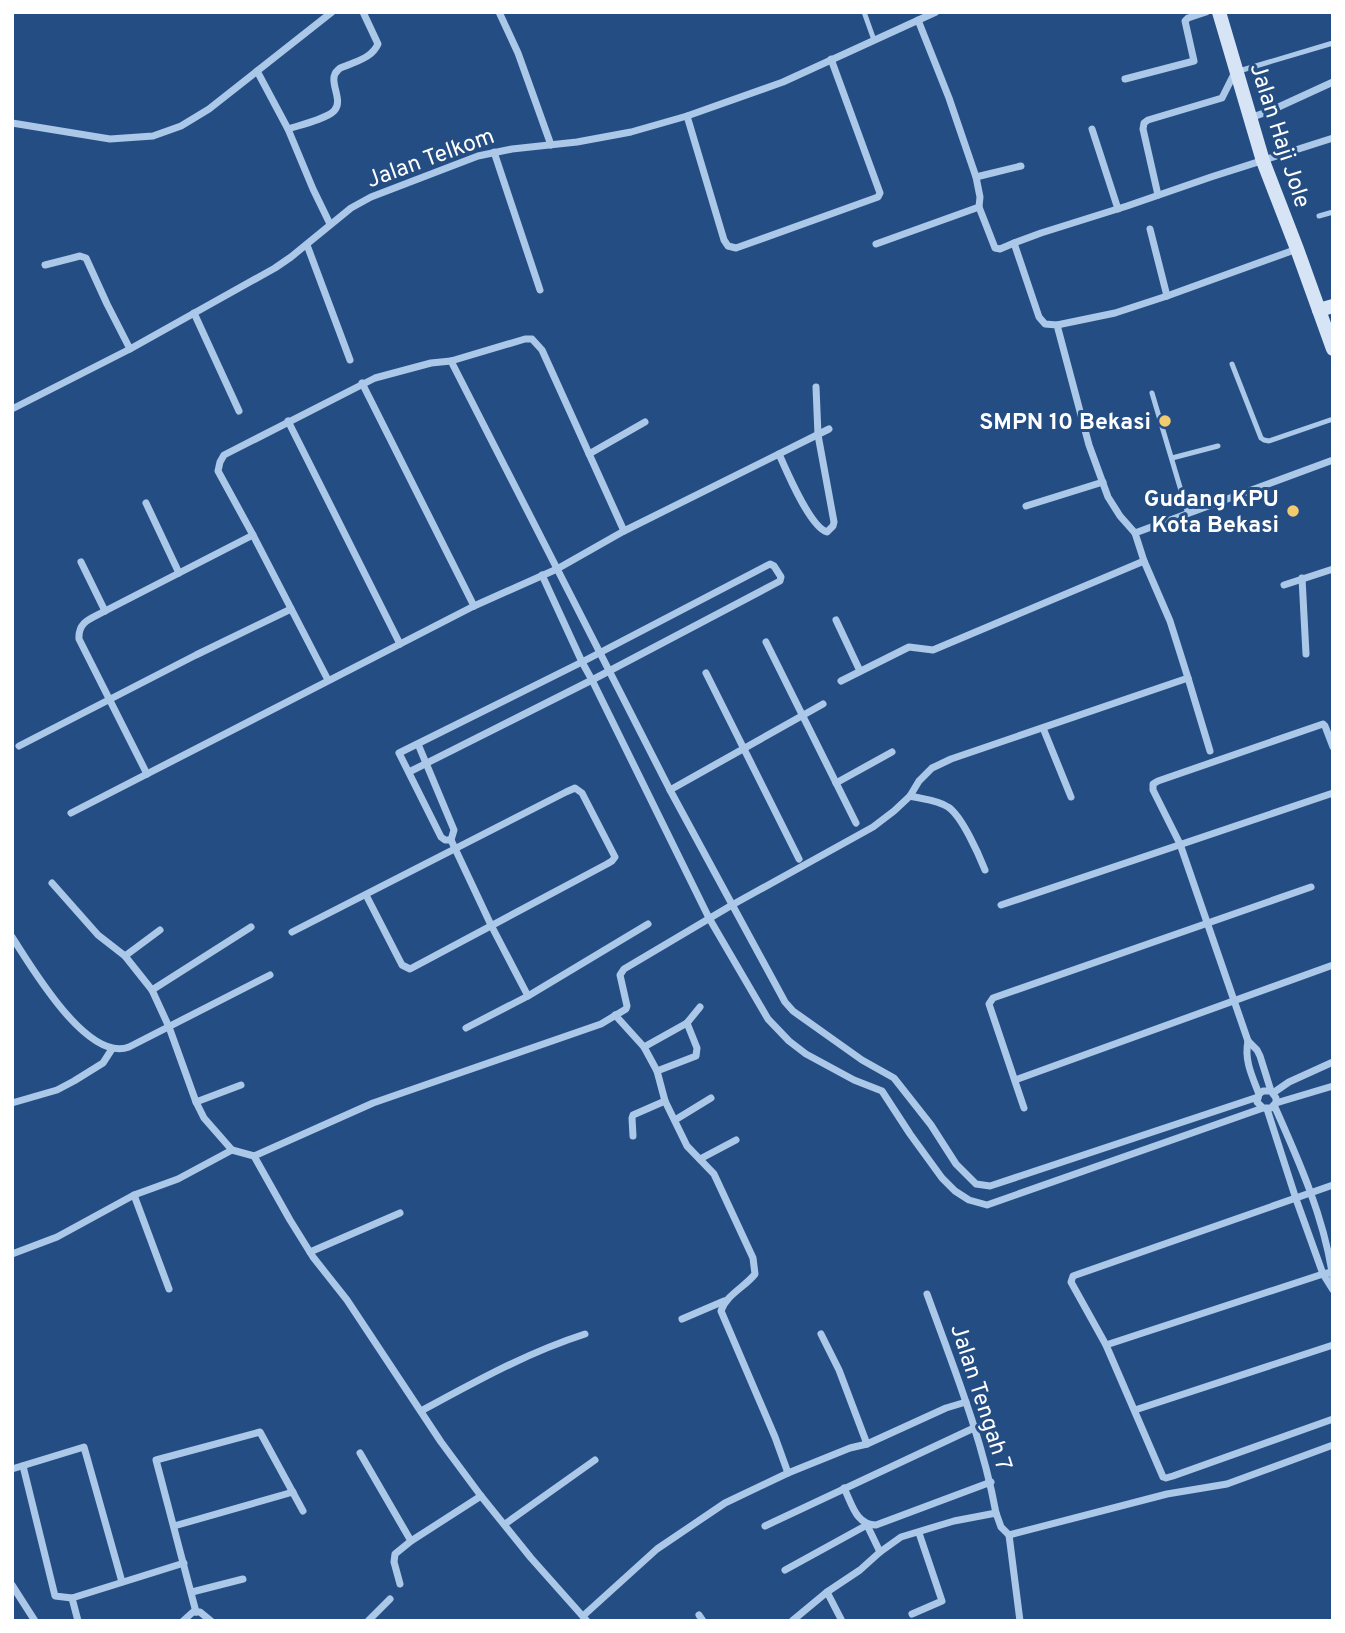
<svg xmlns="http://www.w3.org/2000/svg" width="1345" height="1633" font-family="Overpass,sans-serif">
  <rect width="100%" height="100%" fill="#244e83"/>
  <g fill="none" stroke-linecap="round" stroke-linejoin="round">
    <g stroke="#acc8e8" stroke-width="5">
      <path d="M 864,12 L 874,40"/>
      <path d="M 1239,71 L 1333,43"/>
      <path d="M 1319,216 L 1333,212"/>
      <path d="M 1232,364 L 1261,438 L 1264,440 L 1269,441 L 1333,419"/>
      <path d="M 1152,393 L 1188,514"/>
      <path d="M 1172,458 L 1218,446"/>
    </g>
    <g stroke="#acc8e8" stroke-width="7">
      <path d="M 499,12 L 518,53 L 551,145"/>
      <path d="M 918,20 L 949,98 L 976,177 L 980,197 L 979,207 L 995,248 L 1000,249 L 1014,243 L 1039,317 L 1045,324 L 1057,325 L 1089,445 L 1108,497 L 1120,516 L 1135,533"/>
      <path d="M 257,71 L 288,129 L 313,189 L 330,224"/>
      <path d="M 1125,79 L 1194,61 L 1185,21 L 1188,18 L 1206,12"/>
      <path d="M 687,116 L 724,240 L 728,246 L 736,248 L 878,197 L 880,193 L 831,59"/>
      <path d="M 1250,118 L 1272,110 L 1333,82"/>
      <path d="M 12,123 L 110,139 L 153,136 L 181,126 L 209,109 L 332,12"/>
      <path d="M 288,129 C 300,125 326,119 334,111 C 345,100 326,80 338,70 C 340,67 344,67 348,65 C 360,60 372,57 378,44 L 363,12"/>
      <path d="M 1092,129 L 1118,209"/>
      <path d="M 494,152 L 540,290"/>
      <path d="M 976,177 L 1021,166"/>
      <path d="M 1158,195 L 1143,129 L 1144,123 L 1148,120 L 1222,98 L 1235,72"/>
      <path d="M 1150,229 L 1167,296"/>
      <path d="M 1014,243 L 1041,233 L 1127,206 L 1211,177 L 1333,138"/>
      <path d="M 876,244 L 979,207"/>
      <path d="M 307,245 L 350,360"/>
      <path d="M 45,265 L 80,256 L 86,258 L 107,304 L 130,349"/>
      <path d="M 194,313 L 239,411"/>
      <path d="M 1057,325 L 1115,313 L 1167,296 L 1297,249"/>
      <path d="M 451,361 L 670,790 L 785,1002 L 793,1011 L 862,1060 L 894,1078 L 931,1125 L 956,1164 L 976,1184 L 990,1186 L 1258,1097"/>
      <path d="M 362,383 L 474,606"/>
      <path d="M 12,409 L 130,349 L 275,268 L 291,257 L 351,208 L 371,197 L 478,156 L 512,149 L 577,142 L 631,132 L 687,116 L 783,82 L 936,12"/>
      <path d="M 288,421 L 400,644"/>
      <path d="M 589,454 L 645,422"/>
      <path d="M 779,454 C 787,472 810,527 827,532 L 833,526 L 834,522 L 818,435 L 816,387"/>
      <path d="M 146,503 L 179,573"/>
      <path d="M 1026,506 L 1103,482"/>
      <path d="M 81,562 L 105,611"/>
      <path d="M 542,575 L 582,662 L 592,680 L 709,918 L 768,1019 L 789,1041 L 806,1054 L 854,1080 L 882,1091 L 910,1134 L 942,1178 L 955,1191 L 969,1200 L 987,1205 L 1263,1108 L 1271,1108 L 1276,1103 L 1276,1098 L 1271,1091 L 1263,1091 L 1259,1094 L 1257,1102 L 1263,1108"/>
      <path d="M 1302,578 L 1306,654"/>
      <path d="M 1284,585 L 1333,569"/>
      <path d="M 836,620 L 860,671"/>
      <path d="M 766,642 L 856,823"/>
      <path d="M 706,673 L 799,859"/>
      <path d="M 1188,678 L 1210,751"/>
      <path d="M 328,680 L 253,535 L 218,471 L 220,462 L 224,455 L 375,378 L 431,363 L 451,361 L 525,339 L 532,339 L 542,350 L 624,531"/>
      <path d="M 841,681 L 909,647 L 933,650 L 1144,561"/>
      <path d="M 1043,728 L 1071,797"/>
      <path d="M 418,744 L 454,830 L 451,840 L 491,925 L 528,996"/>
      <path d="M 19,746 L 196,655 L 291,609"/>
      <path d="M 409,772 L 592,680 L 780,581 L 781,577 L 774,566 L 770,564 L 582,662 L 399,753 L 441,837 L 445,840 L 451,840"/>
      <path d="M 147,774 L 79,639 C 78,621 91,619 105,611 L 253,535"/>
      <path d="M 836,783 L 892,752"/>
      <path d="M 670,790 L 823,704"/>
      <path d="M 910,796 C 922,799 938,800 948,807 C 962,816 979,855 985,870"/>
      <path d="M 71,813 L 474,606 L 557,569 L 624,531 L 829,429"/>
      <path d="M 52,883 L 98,935 L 125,956 L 152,990 L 169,1027 L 196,1102 L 204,1118 L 232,1150 L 254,1156 L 373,1103 L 601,1024 L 626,1009 L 627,1006 L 620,975 L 624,969 L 732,905 L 873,827 L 894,811 L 910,796 L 919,781 L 932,768 L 951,759 L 1188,678 L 1170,621 L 1144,561 L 1135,533 L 1333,460"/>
      <path d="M 1001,905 L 1333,793"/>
      <path d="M 292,932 L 566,792 L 575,788 L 582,793 L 615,857 L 612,861 L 607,864 L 410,969 L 402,965 L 366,895"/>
      <path d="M 12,937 C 31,966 87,1063 129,1047 L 270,975"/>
      <path d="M 125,956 L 160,930"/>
      <path d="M 152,990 L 251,927"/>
      <path d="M 466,1028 L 528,996 L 648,924"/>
      <path d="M 1248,1041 C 1244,1060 1252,1076 1259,1094"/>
      <path d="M 644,1047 L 687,1023"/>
      <path d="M 657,1071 L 696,1056 L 697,1048 L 687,1023 L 700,1007"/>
      <path d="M 1015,1080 L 1333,965"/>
      <path d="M 1271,1091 L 1260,1056 L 1257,1050 L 1248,1041 L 1180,844 L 1153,790 L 1153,784 L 1158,781 L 1323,724 L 1325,726 L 1333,747"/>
      <path d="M 1273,1093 L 1289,1082 L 1333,1062"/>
      <path d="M 196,1102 L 241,1085"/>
      <path d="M 12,1103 L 57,1090 L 74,1081 L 103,1063 L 112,1049"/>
      <path d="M 1276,1103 L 1333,1086"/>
      <path d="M 1274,1105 C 1299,1161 1324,1217 1333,1278"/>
      <path d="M 1024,1108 L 989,1004 L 993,998 L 1311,887"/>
      <path d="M 1267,1109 L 1296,1199 L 1323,1274 L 1333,1290"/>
      <path d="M 675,1120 L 711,1098"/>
      <path d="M 633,1136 L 632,1118 L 633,1115 L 665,1101"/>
      <path d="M 254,1156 L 290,1220 L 313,1257 L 347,1300 L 441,1442 L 481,1496 L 531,1558 L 587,1621"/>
      <path d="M 700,1159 L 736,1140"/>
      <path d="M 1333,1185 L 1073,1276 L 1071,1282 L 1106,1345 L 1163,1477 L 1166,1478 L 1173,1476 L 1333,1419"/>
      <path d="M 134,1195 L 169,1289"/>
      <path d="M 310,1252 L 400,1213"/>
      <path d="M 12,1254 L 57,1237 L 134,1195 L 178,1179 L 232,1150"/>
      <path d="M 927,1294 C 953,1366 982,1437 996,1513"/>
      <path d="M 682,1319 L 724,1301"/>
      <path d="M 821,1334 L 839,1370 L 867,1444"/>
      <path d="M 1106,1345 L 1323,1274 L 1332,1272"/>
      <path d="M 1135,1410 L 1333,1345"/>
      <path d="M 421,1411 C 475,1382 526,1353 585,1334"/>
      <path d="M 360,1453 L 411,1541"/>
      <path d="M 23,1466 L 55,1596 L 72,1598"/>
      <path d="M 12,1469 L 84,1447 L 122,1582"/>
      <path d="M 788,1473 L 850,1448 L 867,1444 L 946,1408 L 966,1402"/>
      <path d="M 844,1488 C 852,1504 856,1525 876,1525 L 991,1482"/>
      <path d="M 505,1524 L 595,1460"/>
      <path d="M 174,1526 L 293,1492"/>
      <path d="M 765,1526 L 976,1427"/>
      <path d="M 1009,1535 L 1020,1621"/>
      <path d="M 785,1570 L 867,1525 L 880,1552"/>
      <path d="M 400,1584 L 394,1562 L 395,1554 L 411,1541 L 481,1496"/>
      <path d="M 12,1585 L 35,1621"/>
      <path d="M 192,1592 L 243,1579"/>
      <path d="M 827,1592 L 842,1621"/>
      <path d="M 196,1612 L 156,1460 L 260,1432 L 303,1511"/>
      <path d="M 912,1614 L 942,1601 L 919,1533"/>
      <path d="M 699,1615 L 703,1621"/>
      <path d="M 583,1616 L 657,1549 L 725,1503 L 788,1473 L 775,1437 L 721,1311 C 726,1295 745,1287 755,1274 L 753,1258 L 714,1174 L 687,1146 L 665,1101 L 657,1071 L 644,1047 L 615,1015"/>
      <path d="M 78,1621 L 72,1598 L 184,1563"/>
      <path d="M 183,1621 L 193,1612 L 200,1612 L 211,1621"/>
      <path d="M 368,1621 L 390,1599"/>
      <path d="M 792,1621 L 827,1592 L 860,1570 L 880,1552 L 901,1537 L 954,1521 L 996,1513 L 1001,1527 L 1009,1535 L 1167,1494 L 1227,1484 L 1333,1445"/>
    </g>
    <g stroke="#d6e4f6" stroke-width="14">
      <path d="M 1219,12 L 1263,161 L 1297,249 L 1333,349"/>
      <path d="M 1319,310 L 1333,306"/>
    </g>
  </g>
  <g fill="#f2cb6f" stroke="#244e83" stroke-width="2.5">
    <circle cx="1165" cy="421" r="7"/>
    <circle cx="1293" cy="511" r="7"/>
  </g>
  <g text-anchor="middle" stroke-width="6" stroke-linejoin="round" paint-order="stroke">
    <g font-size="23" fill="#fff" stroke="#244e83">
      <text transform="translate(1281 135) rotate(72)" y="8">Jalan Haji Jole</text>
      <text transform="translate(430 157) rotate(-20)" y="8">Jalan Telkom</text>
      <text transform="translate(982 1397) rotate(72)" y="8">Jalan Tengah 7</text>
    </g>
    <g font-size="23" font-weight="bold" fill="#fff" stroke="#244e83" text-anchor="end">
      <text x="1151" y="429">SMPN 10 Bekasi</text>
      <text x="1279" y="506">Gudang KPU<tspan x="1279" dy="26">Kota Bekasi</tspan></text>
    </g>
  </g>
  <rect width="1345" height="1633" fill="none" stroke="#ffffff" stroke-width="28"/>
</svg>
